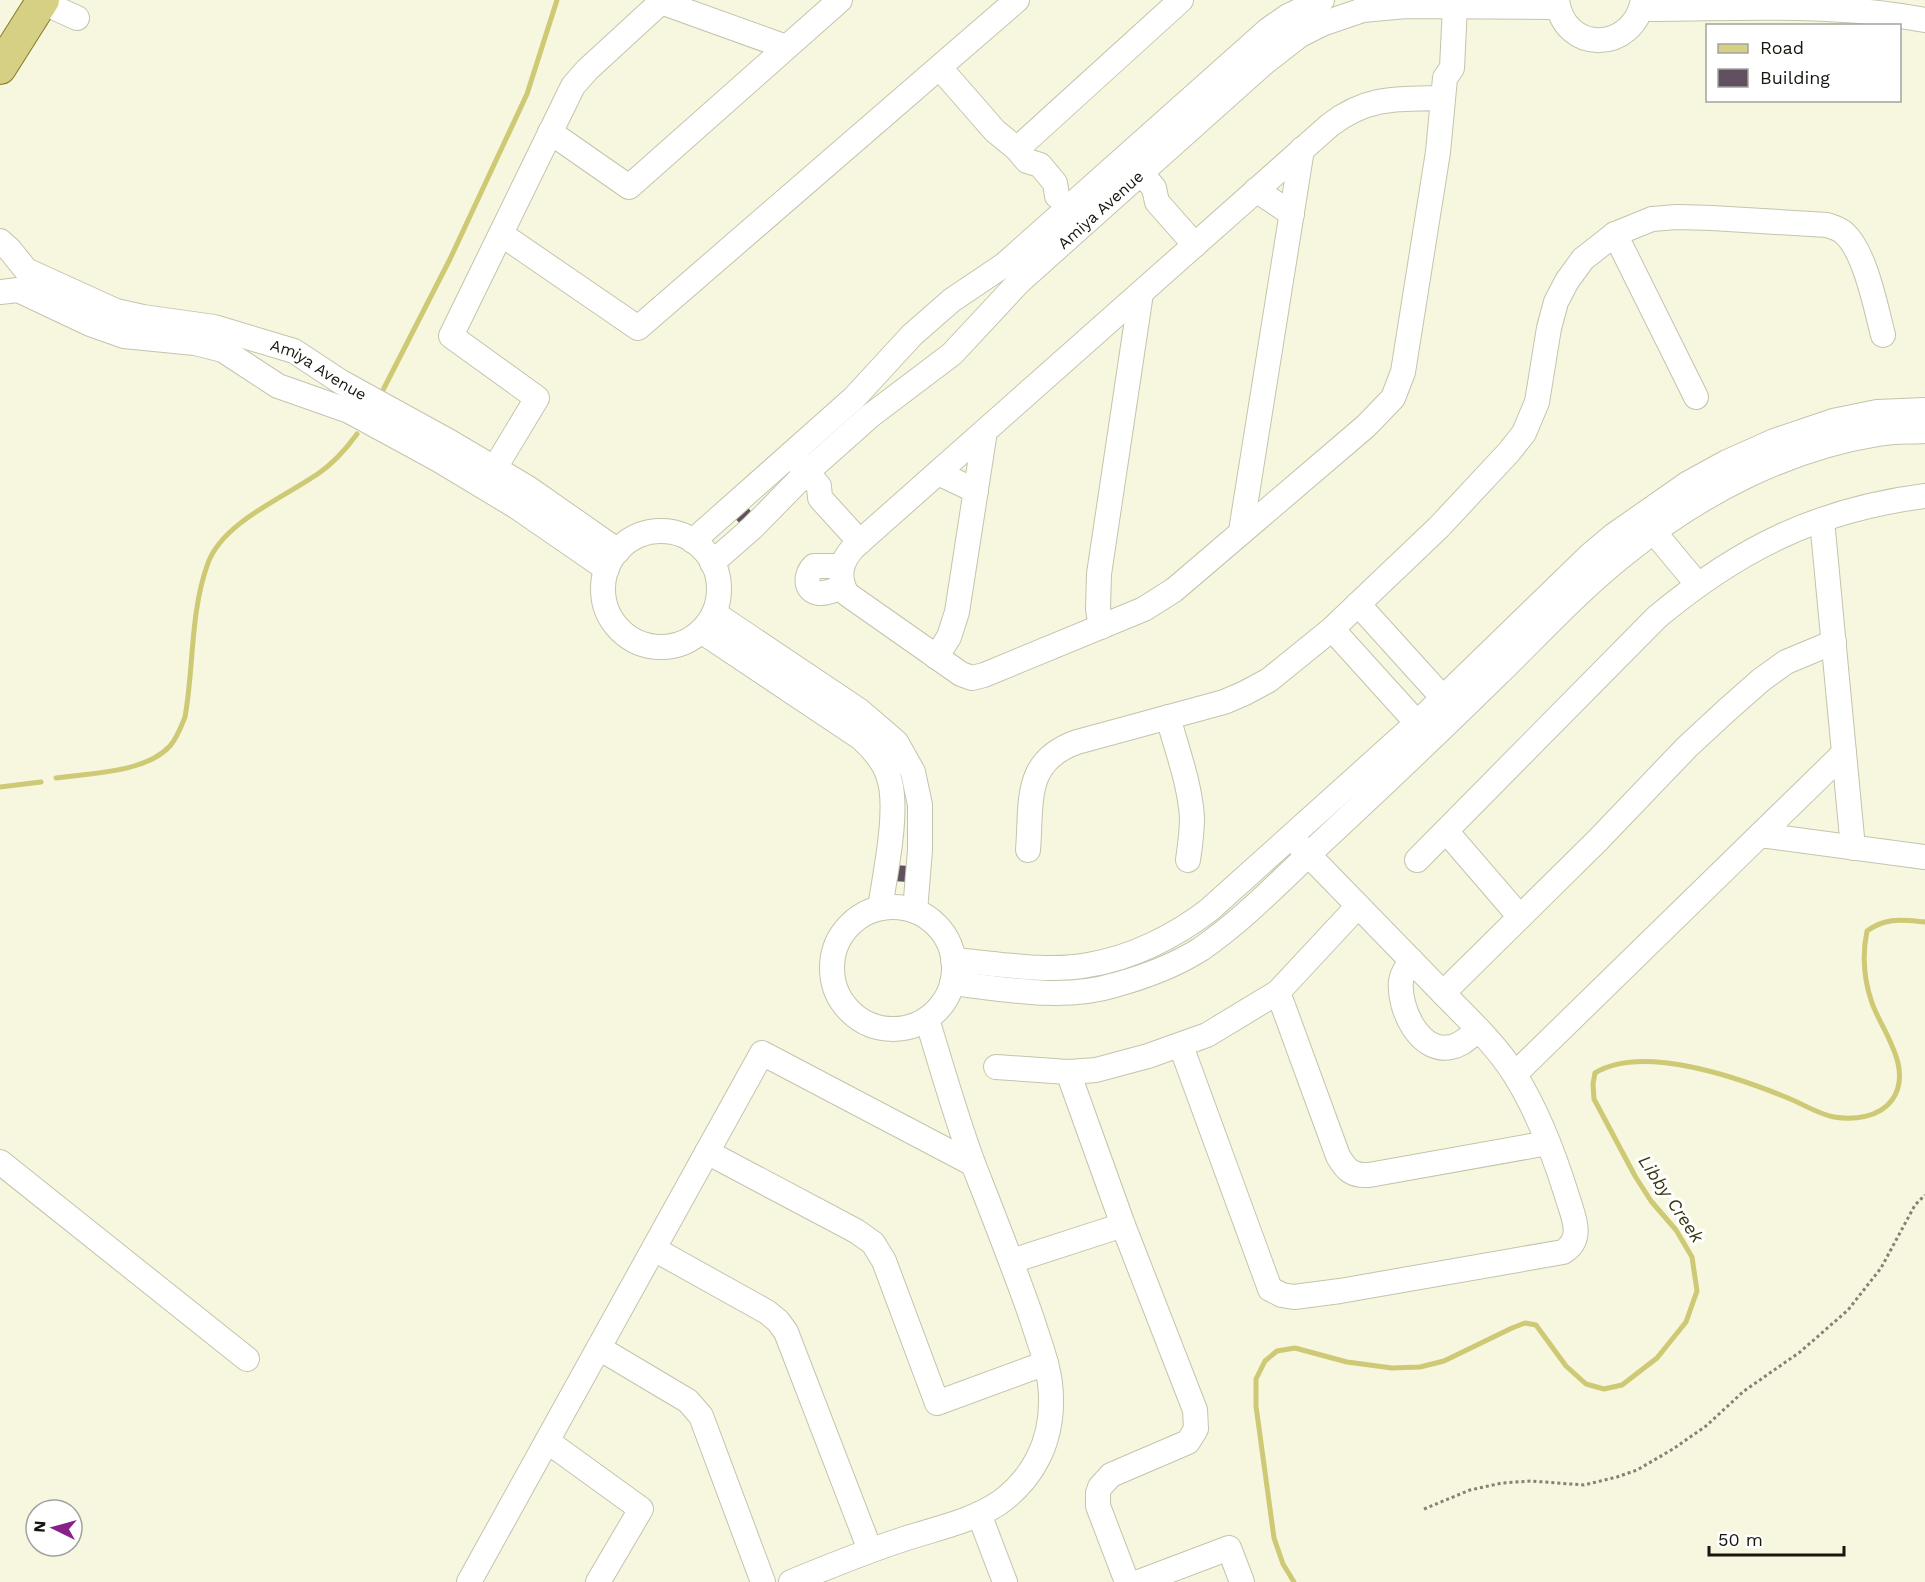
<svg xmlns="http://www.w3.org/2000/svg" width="1925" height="1582" font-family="'Work Sans',sans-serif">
  <rect width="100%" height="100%" fill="#f7f6df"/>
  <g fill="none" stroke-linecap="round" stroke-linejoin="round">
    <g stroke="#cdc974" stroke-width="5">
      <path d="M 382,392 L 450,259 L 527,94 L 557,0"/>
      <path d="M 56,778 C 91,773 145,773 170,746 C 177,738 181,727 185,717 C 194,667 190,612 208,563 C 223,522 285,497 319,473 C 335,462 346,449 357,434"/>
      <path d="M 0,787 L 41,782"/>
      <path d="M 1294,1582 L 1283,1564 L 1274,1538 L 1256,1406 L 1256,1379 L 1265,1361 L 1277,1351 L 1295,1348 L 1347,1362 L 1392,1368 L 1420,1367 L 1444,1361 L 1512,1328 L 1525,1323 L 1536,1325 L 1566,1366 L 1586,1384 L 1604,1389 L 1622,1385 L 1657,1358 L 1686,1322 L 1697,1291 L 1692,1257 L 1676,1230 L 1651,1201 L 1635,1176 L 1594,1099 L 1593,1084 L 1595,1073 C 1642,1044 1736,1077 1783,1096 C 1800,1102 1817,1114 1834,1117 C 1853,1120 1879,1118 1892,1100 C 1914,1069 1882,1031 1872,1003 C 1864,980 1862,955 1867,931 C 1886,917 1902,920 1925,922"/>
    </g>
  </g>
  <g fill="#615160">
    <path d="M 746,505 L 753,514 L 741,525 L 733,516 Z"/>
    <path d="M 894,865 L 909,866 L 908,882 L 893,881 Z"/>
  </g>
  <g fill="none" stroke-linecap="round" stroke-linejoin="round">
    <g stroke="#c4c4ad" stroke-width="26">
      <g id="minor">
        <path d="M 1557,0 C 1564,54 1633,53 1643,0"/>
        <path d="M 42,2 L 77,18"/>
        <path d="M 1641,9 C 1736,9 1832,2 1925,20"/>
        <path d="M 940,68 L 995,131 L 1017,149 L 1027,161 L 1040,165 L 1055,183 L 1057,196"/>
        <path d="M 1443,98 C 1397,99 1368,96 1330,125 L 854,547 C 841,561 837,576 847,594 L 961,674 L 972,678 L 984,675 L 1144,609 L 1174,590 L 1366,426 L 1393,398 L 1403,372 L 1438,152 L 1445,78 L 1452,68 L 1455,6"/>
        <path d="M 550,132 L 629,187 L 840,0"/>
        <path d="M 1017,149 L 1181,0"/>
        <path d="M 1132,162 L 1154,188 L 1157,202 L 1195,245"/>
        <path d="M 1256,190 L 1292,214"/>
        <path d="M 501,234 L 638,328 L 1017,0"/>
        <path d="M 1615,234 L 1696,397"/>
        <path id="s1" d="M 0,241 L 10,250 L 26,270 L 116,311 L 143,317 L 214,327 L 294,351 L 341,382 L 450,442 L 528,488 L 618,551"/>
        <path d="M 0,292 L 18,290 L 90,324 L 124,336 L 195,343 L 223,350 L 278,386 L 349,411 L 439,460 L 517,507 L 607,569"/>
        <path d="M 796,460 L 819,486 L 820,498 L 860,542"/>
        <path d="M 938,473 L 976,491"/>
        <path d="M 484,486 L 537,398 L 451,336 L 573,86 L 587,70 L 661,2 L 786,47"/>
        <path d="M 1644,520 L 1698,585"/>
        <path d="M 1822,520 L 1853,848"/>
        <path d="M 1241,531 L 1302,149"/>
        <circle cx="661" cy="589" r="58"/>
        <path d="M 693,541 L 854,398 L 912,335 L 952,300 L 1004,265 L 1268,30 L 1288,16 L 1322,0"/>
        <path id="s2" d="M 712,563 L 752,528 L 807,472 L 870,416 L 952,354 L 1019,282 L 1264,63 L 1300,35 L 1322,24 L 1363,10 L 1406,6 L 1558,7"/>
        <path d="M 842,566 L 814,566 C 805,574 804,591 819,593 C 826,594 836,589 843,587"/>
        <path d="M 1358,604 L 1453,709"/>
        <path d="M 714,613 L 860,711 L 896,742 L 913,772 L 920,805 L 920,850 L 915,911"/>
        <path d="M 1101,627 L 1098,609 L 1099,574 L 1141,293"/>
        <path d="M 1332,629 L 1427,734"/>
        <path d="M 701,631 L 861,738 C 872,748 883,760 888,775 C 900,806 885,874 880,908"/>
        <path d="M 936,657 L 949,637 L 957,612 L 985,431"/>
        <path d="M 1168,717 C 1177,750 1190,784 1192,818 C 1192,833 1190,846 1188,860"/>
        <path d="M 1446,831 L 1520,917"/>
        <path d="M 1760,835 L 1925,857"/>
        <path d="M 1028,850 C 1032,801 1023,761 1077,742 L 1224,702 L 1245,693 L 1269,680 L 1332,629 L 1439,527 L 1509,452 L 1524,433 L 1537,402 L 1549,328 L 1556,302 L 1567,281 L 1583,259 L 1615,234 L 1652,219 L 1677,217 L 1712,218 L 1827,225 C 1833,227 1840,229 1844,233 C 1865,251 1876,308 1883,335"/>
        <path d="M 1417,860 L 1657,617 C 1740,548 1817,510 1925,496"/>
        <circle cx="893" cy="968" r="61"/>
        <path d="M 953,960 C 995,963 1046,973 1088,965 C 1131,958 1174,937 1209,910 L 1417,723 L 1589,556 L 1614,535 L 1687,484 L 1727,462 L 1774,441 L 1833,421 L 1877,412 L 1925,410"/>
        <path d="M 1411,960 C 1407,967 1402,973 1401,981 C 1398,1007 1419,1054 1451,1047 C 1462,1045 1470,1036 1479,1030"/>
        <path d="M 952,983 C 1005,989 1063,1001 1115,985 C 1144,977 1176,965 1201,949 C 1245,919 1285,876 1324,840 C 1383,785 1441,730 1498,674 C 1540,633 1580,589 1626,553 C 1699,494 1785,449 1878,434 C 1893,431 1910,432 1925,431"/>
        <path d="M 1278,992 L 1338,1156 C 1346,1170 1352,1176 1369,1175 L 1548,1143"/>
        <path d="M 1443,993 L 1597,841 L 1687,747 L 1727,710 L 1761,680 L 1786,662 L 1834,642"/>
        <path d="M 1181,1046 L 1270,1289 L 1282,1295 L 1294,1297 L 1340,1291 L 1563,1252 C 1585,1239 1573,1216 1567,1196 C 1554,1154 1538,1112 1515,1075 C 1495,1043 1465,1016 1440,990 C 1392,941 1345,892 1297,843"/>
        <path d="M 996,1067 L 1068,1072 L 1096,1070 L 1148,1056 L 1207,1035 L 1278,992 L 1358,906"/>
        <path d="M 1068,1072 L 1123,1225 L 1195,1410 L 1196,1429 L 1188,1442 L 1111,1475 L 1100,1487 L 1098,1493 L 1098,1506 L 1127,1582"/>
        <path d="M 1515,1074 L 1844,753"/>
        <path d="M 707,1152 L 856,1231 L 873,1243 L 884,1261 L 937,1403 L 1046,1363"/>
        <path d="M 0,1162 L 247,1359"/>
        <path d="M 654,1249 L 767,1312 L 778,1321 L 786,1332 L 870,1550"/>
        <path d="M 1012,1261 L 1123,1225"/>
        <path d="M 599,1348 L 688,1401 L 701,1416 L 763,1582"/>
        <path d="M 547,1441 L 641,1509 L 598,1582"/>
        <path d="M 979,1514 L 1005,1582"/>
        <path d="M 469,1582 L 762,1053 L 973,1164"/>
        <path d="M 791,1582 C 828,1567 864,1552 901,1540 C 933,1529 971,1522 999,1503 C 1034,1478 1052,1441 1051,1398 C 1051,1370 1040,1345 1032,1319 C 1014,1267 994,1217 974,1166 C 956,1118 942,1068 927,1019"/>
        <path d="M 1139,1582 L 1229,1548 L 1242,1582"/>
      </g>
    </g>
    <g stroke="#807b24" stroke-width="34">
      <path id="major" d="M 0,68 L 43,0"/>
    </g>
    <path stroke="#838273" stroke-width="3" stroke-dasharray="3 3" stroke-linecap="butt" d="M 1424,1509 L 1470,1490 L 1502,1483 L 1531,1481 L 1584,1485 L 1617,1477 L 1637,1470 L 1673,1449 L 1706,1426 L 1744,1391 L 1800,1352 L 1848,1310 L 1881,1268 L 1915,1205 L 1925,1195"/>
    <use href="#minor" stroke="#fff" stroke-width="24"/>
    <use href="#major" stroke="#d5d083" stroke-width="32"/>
  </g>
  <g text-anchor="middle" stroke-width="6" stroke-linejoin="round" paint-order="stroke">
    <g font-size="16" fill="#17170f" stroke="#fff">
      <text dy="6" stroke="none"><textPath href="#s2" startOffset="526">Amiya Avenue</textPath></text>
      <text dy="6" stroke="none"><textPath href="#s1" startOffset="351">Amiya Avenue</textPath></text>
    </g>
    <g font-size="18" font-style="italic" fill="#383611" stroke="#fff">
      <text transform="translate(1671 1199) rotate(56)" y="6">Libby Creek</text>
    </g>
  </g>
  <rect x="1706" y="24" width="195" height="78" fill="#ffffff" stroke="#a2a29f" stroke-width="1.5"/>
  <rect x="1718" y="44" width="30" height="9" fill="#d5d083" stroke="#a2a29f" stroke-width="1.5"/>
  <text x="1760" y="54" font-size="18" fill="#17170f">Road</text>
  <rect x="1718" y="69" width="30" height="18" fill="#615160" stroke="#a2a29f" stroke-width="1.5"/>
  <text x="1760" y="84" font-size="18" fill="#17170f">Building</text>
  <g transform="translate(54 1528) rotate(275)"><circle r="28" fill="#ffffff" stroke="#a2a29f" stroke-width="1.5"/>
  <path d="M0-4.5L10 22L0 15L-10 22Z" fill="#872188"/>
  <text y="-9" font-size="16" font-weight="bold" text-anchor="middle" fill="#17170f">N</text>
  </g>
  <path d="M1709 1546v9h135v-9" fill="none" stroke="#17170f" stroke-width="3"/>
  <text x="1718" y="1546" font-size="18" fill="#17170f" stroke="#ffffff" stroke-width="4.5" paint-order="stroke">50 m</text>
</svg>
